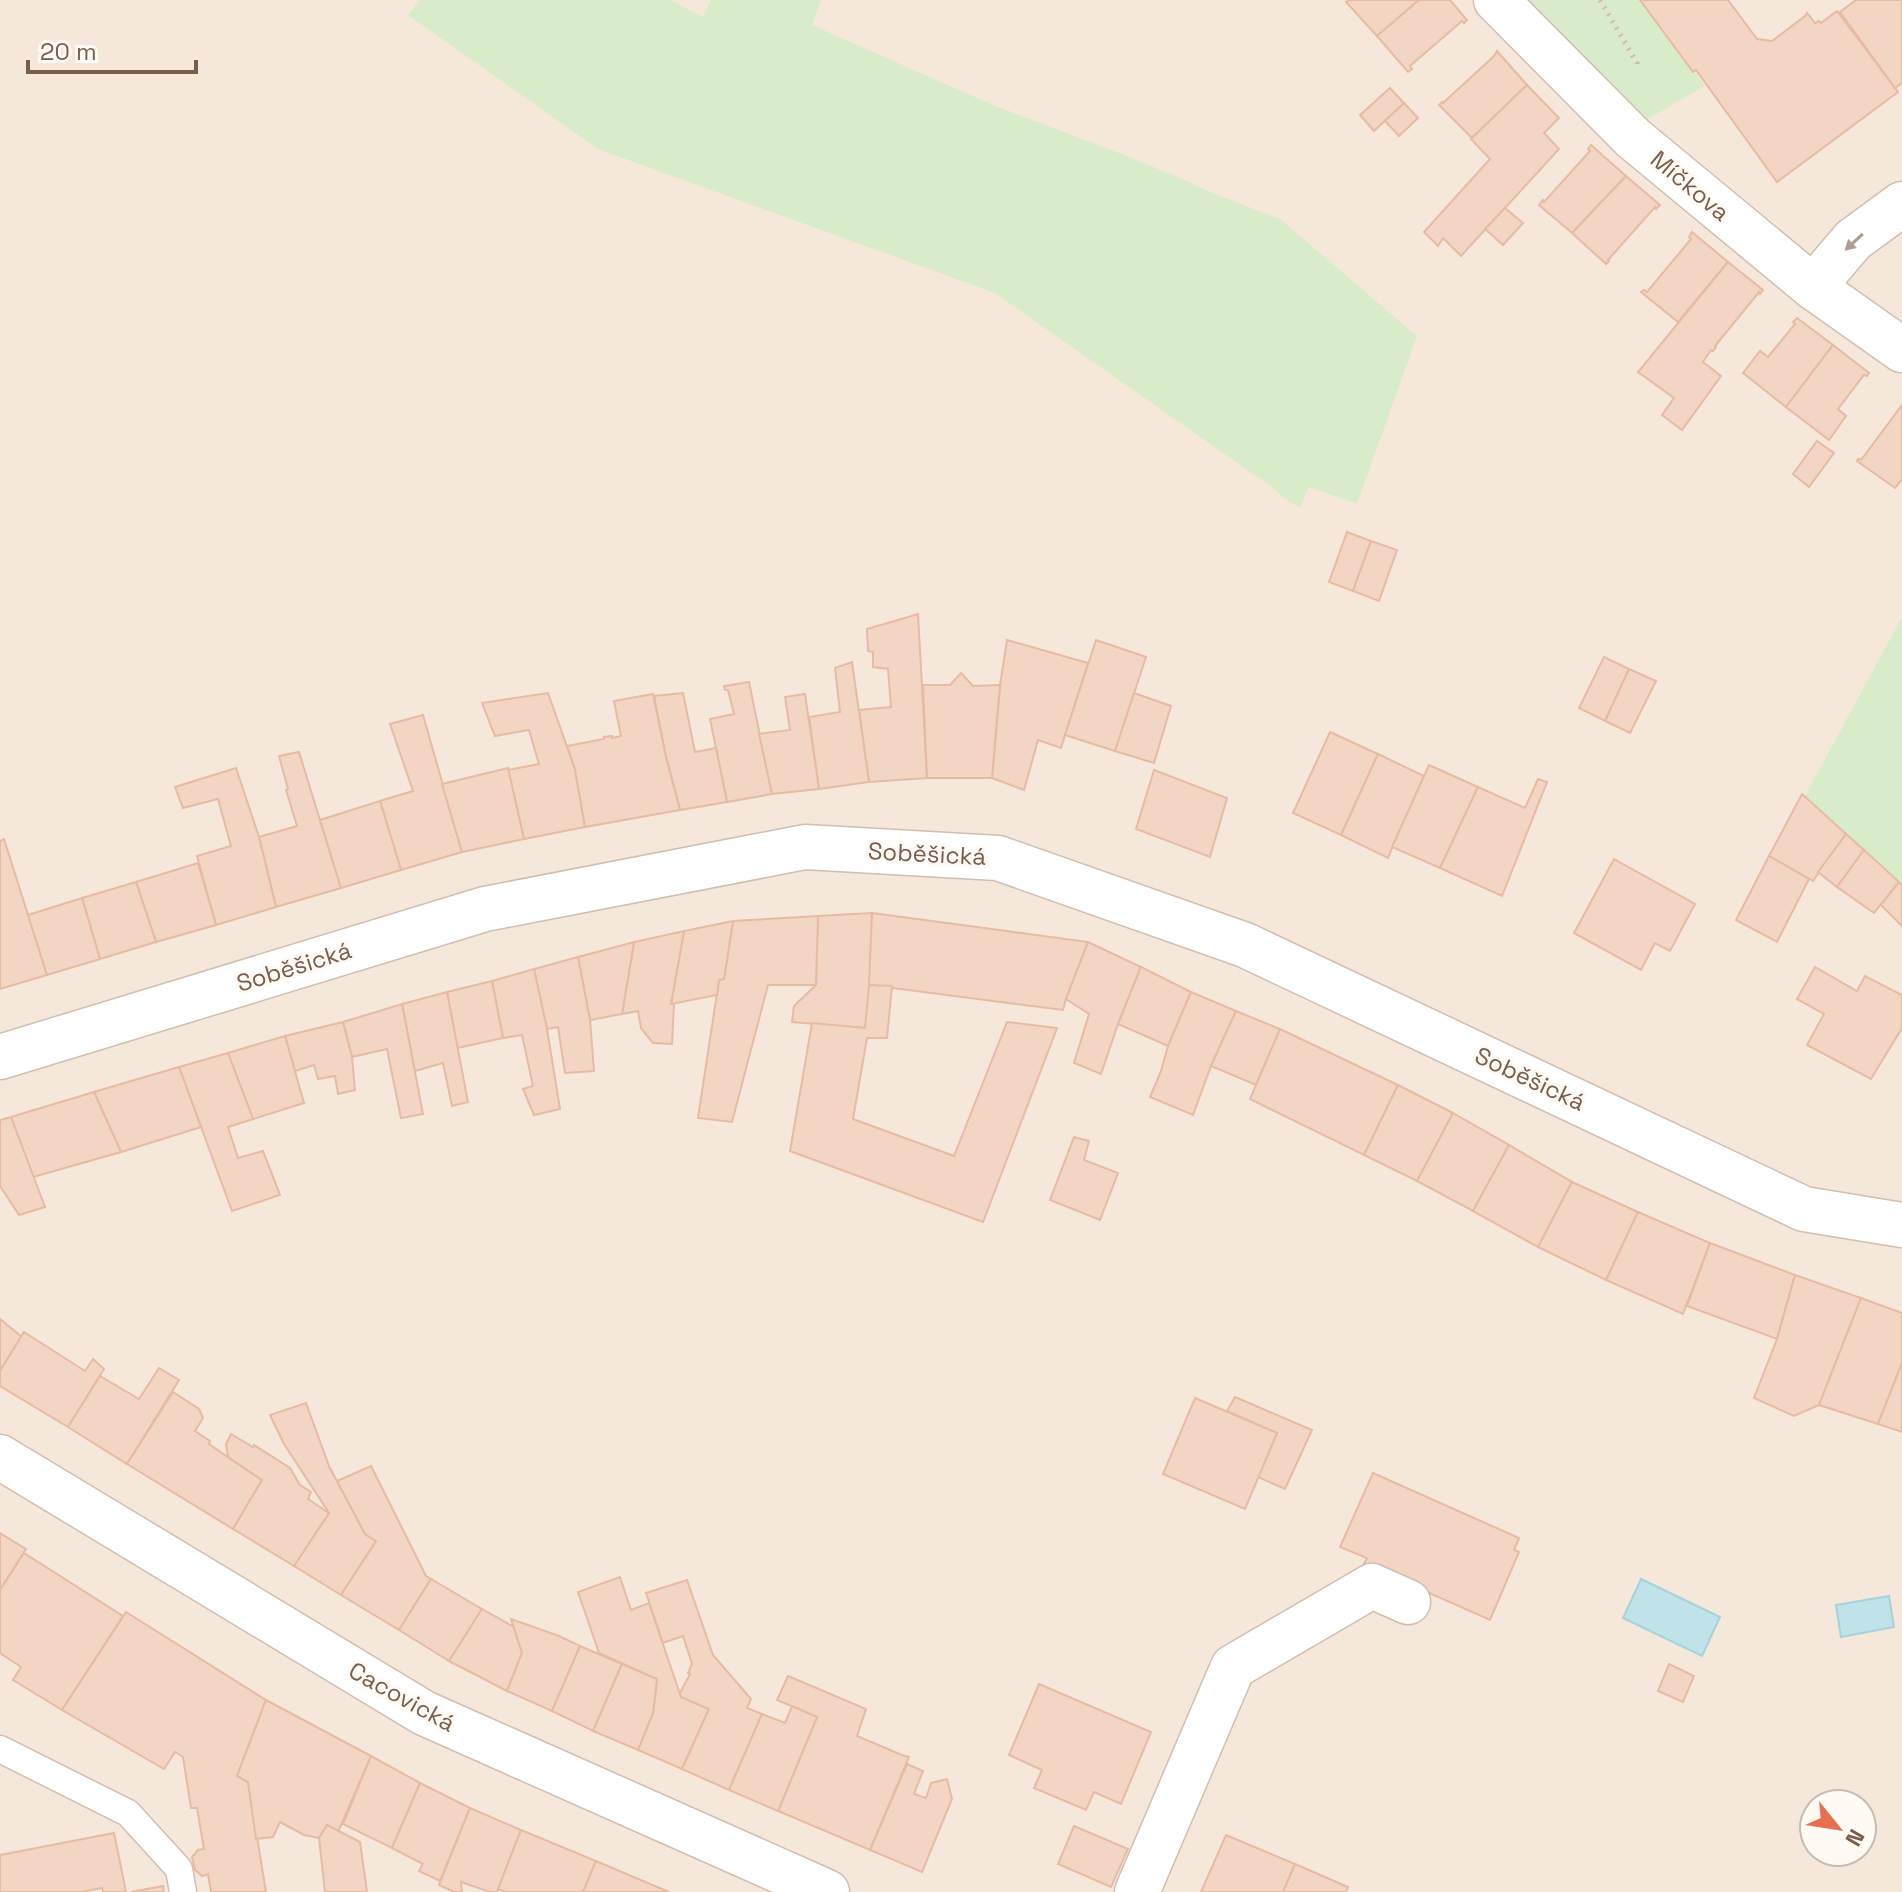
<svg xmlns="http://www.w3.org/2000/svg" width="1902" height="1892" font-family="'Space Grotesk',sans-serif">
  <rect width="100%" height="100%" fill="#fdf6ec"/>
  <path fill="#f5e8da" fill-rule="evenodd" d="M 0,0 L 1902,0 L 1902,1892 L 0,1892 ZM 1814,1804 L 1862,1804 L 1862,1852 L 1814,1852 Z"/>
  <g fill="#d8ecc9">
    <path d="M 420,0 L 670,0 L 703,17 L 711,0 L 821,0 L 812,25 L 993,105 L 1127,156 L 1185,180 L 1203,189 L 1280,219 L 1417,336 L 1357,504 L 1309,487 L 1300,507 L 1291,503 L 1270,486 L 995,293 L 598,149 L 408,15 Z"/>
    <path d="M 1523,0 L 1640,0 L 1705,86 L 1641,123 Z"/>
    <path d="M 1902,617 L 1902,884 L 1804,798 Z"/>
  </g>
  <g fill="#bfe3e8" stroke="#a5d3da" stroke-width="2">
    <path d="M 1641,1579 L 1720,1617 L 1702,1656 L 1623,1618 Z"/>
    <path d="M 1889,1596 L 1894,1627 L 1841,1637 L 1836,1605 Z"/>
  </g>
  <g fill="#f3d5c3" stroke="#e6bba3" stroke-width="2">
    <path d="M 1349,0 L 1419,0 L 1377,36 L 1346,2 Z"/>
    <path d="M 1419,0 L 1450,0 L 1467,20 L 1464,23 L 1462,21 L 1410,66 L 1412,69 L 1408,72 L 1377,36 Z"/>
    <path d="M 1640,0 L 1728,0 L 1757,39 L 1772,41 L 1805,16 L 1807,13 L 1815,23 L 1819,21 L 1821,23 L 1837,11 L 1898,92 L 1777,182 L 1696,70 L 1693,72 Z"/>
    <path d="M 1856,0 L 1902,0 L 1902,83 L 1895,88 L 1840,12 Z"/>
    <path d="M 1497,51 L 1527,85 L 1472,138 L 1439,105 L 1442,102 L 1443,103 L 1494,56 Z"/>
    <path d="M 1527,85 L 1559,118 L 1544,133 L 1559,149 L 1461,256 L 1443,238 L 1438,246 L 1424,232 L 1490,159 L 1471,139 Z"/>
    <path d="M 1390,88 L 1404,103 L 1374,131 L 1360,115 Z"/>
    <path d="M 1404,103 L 1418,118 L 1399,136 L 1385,121 Z"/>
    <path d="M 1591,145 L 1626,176 L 1572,233 L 1539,205 L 1543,200 L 1544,202 L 1590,151 L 1588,149 Z"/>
    <path d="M 1626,176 L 1660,205 L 1656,209 L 1655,207 L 1608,260 L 1609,261 L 1606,264 L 1572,233 Z"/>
    <path d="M 1505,208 L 1523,223 L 1503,245 L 1485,229 Z"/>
    <path d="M 1692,232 L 1728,262 L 1678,322 L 1641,292 L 1644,290 L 1647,292 L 1691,239 L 1689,237 Z"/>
    <path d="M 1728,262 L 1763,290 L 1760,294 L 1759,292 L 1715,346 L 1716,347 L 1713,351 L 1711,350 L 1703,362 L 1721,376 L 1682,430 L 1662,415 L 1674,398 L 1638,372 Z"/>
    <path d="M 1797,318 L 1833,345 L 1786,407 L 1743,373 L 1760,351 L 1768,357 L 1795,324 L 1793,322 Z"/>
    <path d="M 1833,345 L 1869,373 L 1867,376 L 1864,375 L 1838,409 L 1846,416 L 1829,440 L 1786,407 Z"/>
    <path d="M 1902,405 L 1902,479 L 1895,488 L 1857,461 L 1858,459 L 1861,460 Z"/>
    <path d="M 1817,441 L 1834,453 L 1809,487 L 1793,474 Z"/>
    <path d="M 1347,532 L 1371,541 L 1353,591 L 1329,582 Z"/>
    <path d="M 1371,541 L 1397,550 L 1379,601 L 1353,591 Z"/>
    <path d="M 918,614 L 927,778 L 869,782 L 859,710 L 891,707 L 888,669 L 873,667 L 873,652 L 868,651 L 867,629 Z"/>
    <path d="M 1007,640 L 1088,663 L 1061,748 L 1038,740 L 1024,790 L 992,778 L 1000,685 Z"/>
    <path d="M 1096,640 L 1146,657 L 1115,751 L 1065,735 Z"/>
    <path d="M 1604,657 L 1629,669 L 1605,721 L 1579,708 Z"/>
    <path d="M 852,662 L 869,782 L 819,789 L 809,717 L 840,712 L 835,668 Z"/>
    <path d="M 1629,669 L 1656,681 L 1630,733 L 1605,721 Z"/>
    <path d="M 961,673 L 973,686 L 1000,685 L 992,778 L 927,778 L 923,685 L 950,685 Z"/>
    <path d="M 749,682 L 772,794 L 727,802 L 710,719 L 734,714 L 728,690 L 725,690 L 724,686 Z"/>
    <path d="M 548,693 L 575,769 L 585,827 L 524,839 L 508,770 L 539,764 L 529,730 L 495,736 L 482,703 Z"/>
    <path d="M 683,693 L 695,752 L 716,748 L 727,802 L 680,810 L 666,757 L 654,696 Z"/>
    <path d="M 1134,693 L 1171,706 L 1154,763 L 1115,751 Z"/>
    <path d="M 653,694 L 666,757 L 680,810 L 585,827 L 575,769 L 567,746 L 604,739 L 604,737 L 612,736 L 612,738 L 621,736 L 614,701 Z"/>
    <path d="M 805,694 L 819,789 L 772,794 L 759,734 L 790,730 L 785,697 Z"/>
    <path d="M 423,715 L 462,852 L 401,870 L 380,801 L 413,791 L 390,724 Z"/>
    <path d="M 1330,732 L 1378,754 L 1341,835 L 1293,813 Z"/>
    <path d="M 299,752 L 341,888 L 276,907 L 259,837 L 297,826 L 286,790 L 288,789 L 279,756 Z"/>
    <path d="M 1378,754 L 1424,776 L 1388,858 L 1341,835 Z"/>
    <path d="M 1429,765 L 1478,787 L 1440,868 L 1392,847 Z"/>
    <path d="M 236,768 L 259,837 L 276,907 L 216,925 L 197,856 L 231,846 L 218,799 L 183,808 L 175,787 Z"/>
    <path d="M 508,768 L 524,839 L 462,852 L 442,784 Z"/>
    <path d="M 1154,770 L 1227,798 L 1210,857 L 1136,829 Z"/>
    <path d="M 1538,779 L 1547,782 L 1502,896 L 1440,868 L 1478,787 L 1525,808 Z"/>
    <path d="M 1802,794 L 1846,834 L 1813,881 L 1769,856 Z"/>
    <path d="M 380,801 L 401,870 L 341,888 L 320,820 Z"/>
    <path d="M 1846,834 L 1864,850 L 1837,887 L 1818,872 Z"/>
    <path d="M 4,839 L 47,975 L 0,989 L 0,841 Z"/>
    <path d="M 1864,850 L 1899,882 L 1874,913 L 1837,887 Z"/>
    <path d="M 1769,856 L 1809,879 L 1777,942 L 1736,920 Z"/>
    <path d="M 1614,859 L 1695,904 L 1670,951 L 1655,943 L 1641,970 L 1574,933 Z"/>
    <path d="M 198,863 L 216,925 L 156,942 L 136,882 Z"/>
    <path d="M 136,882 L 156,942 L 100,959 L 82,898 Z"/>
    <path d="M 1899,882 L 1902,885 L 1902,926 L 1881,905 Z"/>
    <path d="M 82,898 L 100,959 L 47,975 L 28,915 Z"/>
    <path d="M 872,913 L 869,1002 L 865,1028 L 792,1022 L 794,1006 L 816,985 L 818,916 Z"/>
    <path d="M 872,913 L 1088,942 L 1066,999 L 1063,1010 L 869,985 Z"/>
    <path d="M 818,916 L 816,985 L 768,985 L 732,1122 L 698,1118 L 719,980 L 724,979 L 733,921 Z"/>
    <path d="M 733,921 L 724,979 L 719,980 L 717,995 L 671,1004 L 684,931 Z"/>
    <path d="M 684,931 L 671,1004 L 674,1004 L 672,1044 L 653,1043 L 641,1028 L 638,1011 L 622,1014 L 634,942 Z"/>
    <path d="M 634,942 L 622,1014 L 590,1020 L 578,957 Z"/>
    <path d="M 1088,942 L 1141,967 L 1118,1024 L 1101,1074 L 1074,1063 L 1089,1014 L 1066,999 Z"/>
    <path d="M 578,957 L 590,1020 L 594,1071 L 565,1073 L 558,1027 L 547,1029 L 534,969 Z"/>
    <path d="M 1141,967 L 1191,992 L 1168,1046 L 1118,1024 Z"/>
    <path d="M 1815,967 L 1857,991 L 1865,976 L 1902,995 L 1902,1028 L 1871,1079 L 1807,1045 L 1824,1014 L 1797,999 Z"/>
    <path d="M 534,969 L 547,1029 L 560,1109 L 534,1115 L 523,1089 L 533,1086 L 522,1035 L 503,1038 L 492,981 Z"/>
    <path d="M 492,981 L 503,1038 L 457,1048 L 447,992 Z"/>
    <path d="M 869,985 L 892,986 L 887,1038 L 867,1038 L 853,1119 L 954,1156 L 1007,1022 L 1057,1028 L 983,1222 L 790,1151 L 812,1023 L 865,1028 Z"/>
    <path d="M 447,992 L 468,1102 L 452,1106 L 443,1063 L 415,1071 L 402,1004 Z"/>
    <path d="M 1191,992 L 1236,1011 L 1211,1066 L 1193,1115 L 1150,1097 L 1161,1071 L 1168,1046 Z"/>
    <path d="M 402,1004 L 423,1114 L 401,1118 L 387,1049 L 352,1057 L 343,1022 Z"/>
    <path d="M 1236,1011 L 1280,1029 L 1256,1085 L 1211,1066 Z"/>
    <path d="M 343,1022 L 352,1057 L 355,1090 L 338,1094 L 335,1076 L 318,1079 L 314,1065 L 295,1071 L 285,1036 Z"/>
    <path d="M 1280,1029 L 1398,1085 L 1364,1155 L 1250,1099 Z"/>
    <path d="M 285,1036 L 304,1103 L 253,1119 L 228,1053 Z"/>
    <path d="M 228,1053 L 253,1119 L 228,1127 L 238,1158 L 263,1151 L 280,1195 L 232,1211 L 179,1067 Z"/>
    <path d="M 179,1067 L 201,1127 L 121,1152 L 94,1092 Z"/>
    <path d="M 1398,1085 L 1453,1113 L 1417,1181 L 1364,1155 Z"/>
    <path d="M 94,1092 L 121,1152 L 33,1177 L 11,1117 Z"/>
    <path d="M 1453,1113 L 1509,1145 L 1473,1211 L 1417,1181 Z"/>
    <path d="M 11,1117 L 45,1207 L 19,1215 L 0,1186 L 0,1120 Z"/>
    <path d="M 1074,1137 L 1089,1141 L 1084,1160 L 1118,1173 L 1100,1220 L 1050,1200 Z"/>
    <path d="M 1509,1145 L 1572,1182 L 1538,1247 L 1473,1211 Z"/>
    <path d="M 1572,1182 L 1638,1212 L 1606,1280 L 1538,1247 Z"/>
    <path d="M 1638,1212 L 1710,1243 L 1683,1314 L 1606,1280 Z"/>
    <path d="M 1710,1243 L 1795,1275 L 1777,1339 L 1687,1306 Z"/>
    <path d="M 1795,1275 L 1861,1298 L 1819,1405 L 1794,1416 L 1754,1398 L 1777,1339 Z"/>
    <path d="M 1861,1298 L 1902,1313 L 1902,1363 L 1878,1424 L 1819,1405 Z"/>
    <path d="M 0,1319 L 22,1337 L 0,1371 Z"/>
    <path d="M 24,1332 L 85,1371 L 93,1359 L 104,1369 L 68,1427 L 0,1386 L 0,1371 Z"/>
    <path d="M 1902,1363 L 1902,1432 L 1878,1424 Z"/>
    <path d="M 159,1368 L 179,1380 L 127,1464 L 68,1427 L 100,1376 L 139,1399 Z"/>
    <path d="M 173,1392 L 199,1409 L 203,1418 L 195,1431 L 210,1441 L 209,1444 L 262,1480 L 233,1529 L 127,1464 Z"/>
    <path d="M 1235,1397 L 1312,1430 L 1285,1489 L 1258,1477 L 1277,1433 L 1227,1411 Z"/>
    <path d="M 1195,1398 L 1277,1433 L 1245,1509 L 1163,1474 Z"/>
    <path d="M 306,1403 L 329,1466 L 365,1534 L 376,1541 L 341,1595 L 294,1566 L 329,1513 L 284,1444 L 270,1415 Z"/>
    <path d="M 231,1434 L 253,1447 L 254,1445 L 290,1468 L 300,1485 L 311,1492 L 308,1499 L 329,1513 L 294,1566 L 233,1529 L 262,1480 L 228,1457 L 226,1444 Z"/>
    <path d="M 371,1466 L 426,1576 L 431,1579 L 399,1630 L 341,1595 L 376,1541 L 365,1534 L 337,1481 Z"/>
    <path d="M 1373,1473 L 1519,1538 L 1514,1550 L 1519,1552 L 1490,1620 L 1364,1564 L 1367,1558 L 1340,1547 Z"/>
    <path d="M 0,1533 L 26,1549 L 0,1590 Z"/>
    <path d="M 24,1553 L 123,1616 L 62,1710 L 13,1680 L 21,1667 L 0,1653 L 0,1590 Z"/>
    <path d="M 620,1577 L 631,1610 L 649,1603 L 681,1697 L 709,1709 L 682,1769 L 638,1750 L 653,1713 L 657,1679 L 599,1653 L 578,1592 Z"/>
    <path d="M 431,1579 L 482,1609 L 449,1661 L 399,1630 Z"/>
    <path d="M 687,1580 L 713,1655 L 751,1699 L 747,1708 L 762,1714 L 729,1790 L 682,1769 L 709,1709 L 681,1697 L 680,1693 L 690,1674 L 688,1673 L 692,1664 L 683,1636 L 663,1643 L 646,1593 Z"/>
    <path d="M 482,1609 L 514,1627 L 522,1653 L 507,1691 L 449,1661 Z"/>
    <path d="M 126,1612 L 266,1700 L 237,1776 L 248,1782 L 266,1892 L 211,1892 L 208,1874 L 202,1876 L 195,1870 L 192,1857 L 198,1850 L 204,1849 L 197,1808 L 191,1808 L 183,1757 L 175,1752 L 164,1769 L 62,1710 Z"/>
    <path d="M 511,1619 L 559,1636 L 580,1646 L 552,1711 L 507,1691 L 522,1653 Z"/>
    <path d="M 580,1646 L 622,1664 L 593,1731 L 552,1711 Z"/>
    <path d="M 622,1664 L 657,1679 L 653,1713 L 638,1750 L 593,1731 Z"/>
    <path d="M 1669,1664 L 1694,1676 L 1683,1702 L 1658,1691 Z"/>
    <path d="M 788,1676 L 866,1709 L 857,1736 L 902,1755 L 909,1757 L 870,1850 L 778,1811 L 817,1717 L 777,1700 Z"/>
    <path d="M 1039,1684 L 1151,1732 L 1121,1804 L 1094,1792 L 1086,1810 L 1034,1788 L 1042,1770 L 1009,1755 Z"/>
    <path d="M 266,1700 L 371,1756 L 338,1832 L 327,1825 L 319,1838 L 304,1835 L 280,1822 L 273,1837 L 256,1839 L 248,1782 L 237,1776 Z"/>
    <path d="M 792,1706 L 817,1717 L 778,1811 L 729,1790 L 762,1714 L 785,1723 Z"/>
    <path d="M 371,1756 L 420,1783 L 392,1848 L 343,1824 Z"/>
    <path d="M 907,1764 L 923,1771 L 914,1794 L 926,1798 L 931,1783 L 947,1779 L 952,1799 L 922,1872 L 870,1850 Z"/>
    <path d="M 420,1783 L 470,1808 L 440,1881 L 419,1871 L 423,1864 L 392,1848 Z"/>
    <path d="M 470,1808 L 521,1830 L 497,1892 L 490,1892 L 461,1882 L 462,1892 L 454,1892 L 439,1885 Z"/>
    <path d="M 327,1825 L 360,1842 L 367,1892 L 325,1892 L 319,1838 Z"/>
    <path d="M 1074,1826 L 1128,1849 L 1111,1887 L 1058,1864 Z"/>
    <path d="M 521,1830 L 596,1861 L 583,1892 L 506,1892 L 498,1889 Z"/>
    <path d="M 114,1833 L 126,1892 L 103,1892 L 102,1888 L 81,1892 L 0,1892 L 0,1855 Z"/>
    <path d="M 1226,1835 L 1295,1864 L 1283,1892 L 1201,1892 Z"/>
    <path d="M 596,1861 L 669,1892 L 583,1892 Z"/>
    <path d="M 1295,1864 L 1348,1887 L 1346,1892 L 1283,1892 Z"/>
    <path d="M 163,1886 L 164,1892 L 131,1892 Z"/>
  </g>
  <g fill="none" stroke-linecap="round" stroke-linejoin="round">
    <g stroke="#d1beb0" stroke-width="29">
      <path id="service" d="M 0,1749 L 128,1813 L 179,1869 L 183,1892"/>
    </g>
    <g stroke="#d1beb0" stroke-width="47">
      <g id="minor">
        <path d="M 1496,0 L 1633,138 L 1813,287 L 1902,350"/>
        <path d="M 1813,287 L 1853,240 L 1902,204"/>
        <path d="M 0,1057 L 485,909 L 805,847 L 998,858 L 1245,945 L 1804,1209 L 1902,1225"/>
        <path d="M 0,1457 L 424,1713 L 827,1892"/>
        <path d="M 1137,1892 L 1233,1667 L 1372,1586 L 1408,1602"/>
      </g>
    </g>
    <path stroke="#d9b8a5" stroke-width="5" stroke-dasharray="2 6" stroke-linecap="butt" d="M 1600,0 L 1637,63 L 1637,69"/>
    <use href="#service" stroke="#fff" stroke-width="26"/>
    <use href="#minor" stroke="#fff" stroke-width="44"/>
  </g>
  <defs><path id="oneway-solid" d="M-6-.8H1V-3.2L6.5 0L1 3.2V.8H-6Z" transform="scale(2)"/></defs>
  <use fill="#af9d94" href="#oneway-solid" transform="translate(1854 242) rotate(137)"/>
  <g text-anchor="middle" stroke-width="6" stroke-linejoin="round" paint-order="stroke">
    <g font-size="24" fill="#7a5c4d" stroke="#fffaf3">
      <text transform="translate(1690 186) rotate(40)" y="8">Míčkova</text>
      <text transform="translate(927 854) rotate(3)" y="8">Soběšická</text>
      <text transform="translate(294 967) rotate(-17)" y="8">Soběšická</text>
      <text transform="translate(1530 1079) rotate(25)" y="8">Soběšická</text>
      <text transform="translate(402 1697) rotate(29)" y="8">Cacovická</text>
    </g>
  </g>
  <g transform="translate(1838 1828) rotate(120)"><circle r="38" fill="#fffaf3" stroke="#cabbb1" stroke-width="2"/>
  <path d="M0-6L14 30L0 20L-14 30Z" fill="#e76f51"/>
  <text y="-12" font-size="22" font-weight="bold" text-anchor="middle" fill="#7a5c4d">N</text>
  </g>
  <path d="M28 60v12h168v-12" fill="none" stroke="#7a5c4d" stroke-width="4"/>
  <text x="40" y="60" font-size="24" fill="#7a5c4d" stroke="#fffaf3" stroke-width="6" paint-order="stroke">20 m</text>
</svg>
